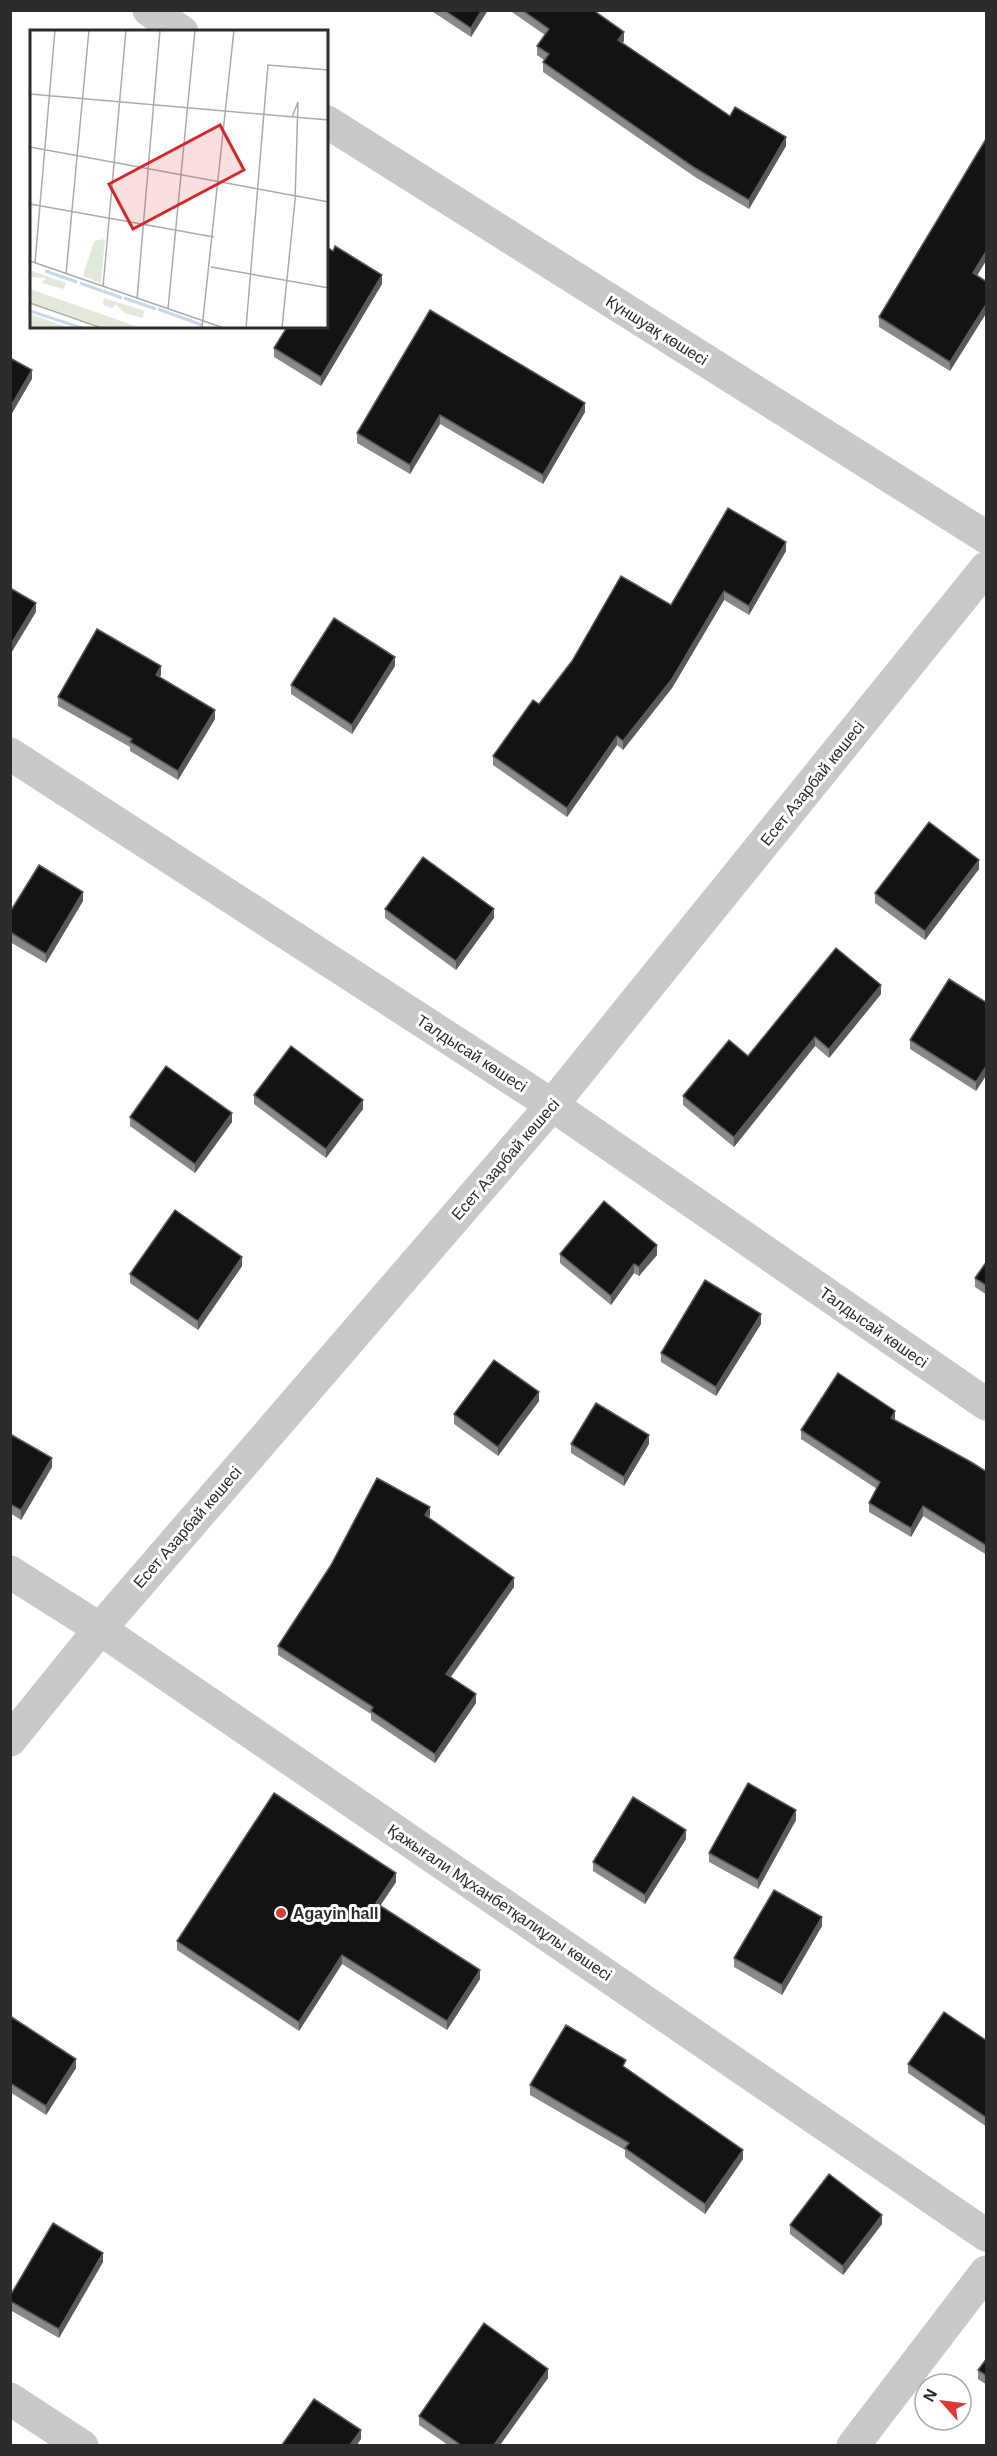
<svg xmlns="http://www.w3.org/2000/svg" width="997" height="2456" font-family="Arial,sans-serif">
  <rect width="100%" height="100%" fill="#fff"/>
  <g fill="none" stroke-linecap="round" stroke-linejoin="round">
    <g stroke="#c9c9c9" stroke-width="33">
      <path d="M 149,10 L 182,32"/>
      <path d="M 327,122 L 986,537"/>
      <path d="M 10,754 L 552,1105 L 986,1404"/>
      <path d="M 10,1572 L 100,1629 L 986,2235"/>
      <path d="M 10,1740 L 100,1629 L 552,1105 L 986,568"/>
      <path d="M 10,2399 L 82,2446"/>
      <path d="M 853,2446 L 986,2272"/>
    </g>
  </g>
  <g fill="#898989">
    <path d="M 430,10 L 488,10 L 471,37 Z"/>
    <path d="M 509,10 L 593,10 L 624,41 L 622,43 L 730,116 L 786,146 L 749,209 L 695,177 L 543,72 L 543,62 L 544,60 L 537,55 L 537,46 L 545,35 Z"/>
    <path d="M 986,139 L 987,259 L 977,276 L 987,282 L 987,312 L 950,371 L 879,327 L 879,317 Z"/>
    <path d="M 382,284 L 321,386 L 274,357 L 274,348 L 286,329 L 283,327 L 327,327 Z"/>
    <path d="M 430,310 L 585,412 L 543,484 L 440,424 L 410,474 L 357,443 L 357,433 Z"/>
    <path d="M 786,551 L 749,615 L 724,600 L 672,688 L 623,750 L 617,745 L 567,817 L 493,765 L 493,756 L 539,704 L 572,661 L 671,605 Z"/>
    <path d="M 395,666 L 352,734 L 291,694 L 291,685 Z"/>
    <path d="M 161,675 L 159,677 L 215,719 L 178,780 L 130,751 L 130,747 L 58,706 L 58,697 Z"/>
    <path d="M 979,869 L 925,940 L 875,903 L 875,893 Z"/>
    <path d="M 83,901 L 46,963 L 10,942 L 10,912 Z"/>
    <path d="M 385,909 L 494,918 L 456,970 L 385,918 Z"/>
    <path d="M 881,994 L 829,1058 L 815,1046 L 734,1147 L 683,1105 L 683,1096 L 748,1056 Z"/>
    <path d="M 987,1003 L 987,1074 L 976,1091 L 910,1049 L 910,1040 Z"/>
    <path d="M 254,1095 L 363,1109 L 326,1158 L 254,1104 Z"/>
    <path d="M 130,1117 L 232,1122 L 195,1173 L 130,1126 Z"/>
    <path d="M 560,1254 L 657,1255 L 639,1276 L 634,1273 L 611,1305 L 560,1263 Z"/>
    <path d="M 987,1261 L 987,1295 L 975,1287 L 975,1278 Z"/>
    <path d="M 242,1266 L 198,1330 L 130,1283 L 130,1274 Z"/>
    <path d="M 761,1324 L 716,1396 L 661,1362 L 661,1353 Z"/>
    <path d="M 539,1401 L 498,1456 L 454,1424 L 454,1414 Z"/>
    <path d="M 895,1420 L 987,1472 L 987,1555 L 923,1516 L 911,1537 L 869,1512 L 869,1503 L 877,1489 L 801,1439 L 801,1430 Z"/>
    <path d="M 10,1434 L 52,1467 L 21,1520 L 10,1513 Z"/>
    <path d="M 571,1444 L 649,1444 L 624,1486 L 571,1453 Z"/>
    <path d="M 430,1516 L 429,1518 L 514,1587 L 451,1677 L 476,1703 L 435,1763 L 371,1720 L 371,1714 L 278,1655 L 278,1646 Z"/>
    <path d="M 796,1820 L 758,1889 L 709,1862 L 709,1853 Z"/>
    <path d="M 686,1839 L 645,1904 L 593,1871 L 593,1862 Z"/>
    <path d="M 396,1882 L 380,1906 L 480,1979 L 447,2030 L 342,1964 L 299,2031 L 177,1950 L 177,1941 Z"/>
    <path d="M 822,1926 L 782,1995 L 734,1967 L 734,1958 Z"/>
    <path d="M 10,2016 L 76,2068 L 46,2115 L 10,2092 Z"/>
    <path d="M 987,2041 L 987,2127 L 908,2073 L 908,2064 Z"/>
    <path d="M 626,2068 L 743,2159 L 705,2214 L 625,2157 L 625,2150 L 530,2095 L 530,2085 Z"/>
    <path d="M 882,2224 L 843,2275 L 790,2234 L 790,2225 Z"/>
    <path d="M 103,2262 L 59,2338 L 10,2310 L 10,2296 Z"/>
    <path d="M 987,2358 L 987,2385 L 978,2379 L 978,2370 Z"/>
    <path d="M 548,2378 L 500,2445 L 448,2445 L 419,2425 L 419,2416 Z"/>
  </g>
  <g fill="#5a5a5a">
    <path d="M 482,10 L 488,10 L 471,37 L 471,28 Z"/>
    <path d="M 624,32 L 624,41 L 618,49 L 618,40 Z"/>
    <path d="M 786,137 L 786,146 L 749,209 L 749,200 Z"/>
    <path d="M 987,250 L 987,259 L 973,282 L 973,273 Z"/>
    <path d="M 382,275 L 382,284 L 321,386 L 321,377 Z"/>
    <path d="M 987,303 L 987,312 L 950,371 L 950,362 Z"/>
    <path d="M 32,370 L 32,379 L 11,415 L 11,406 Z"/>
    <path d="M 585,403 L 585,412 L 543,484 L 543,475 Z"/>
    <path d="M 440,415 L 440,424 L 410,474 L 410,465 Z"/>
    <path d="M 786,542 L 786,551 L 749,615 L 749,606 Z"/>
    <path d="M 724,591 L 724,600 L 672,688 L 623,750 L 623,741 Z"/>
    <path d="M 36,603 L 36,612 L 10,655 L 10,646 Z"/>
    <path d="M 395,657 L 395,666 L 352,734 L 352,725 Z"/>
    <path d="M 161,666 L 161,675 L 156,684 L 156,675 Z"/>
    <path d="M 215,710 L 215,719 L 178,780 L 178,771 Z"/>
    <path d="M 617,736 L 617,745 L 567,817 L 567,808 Z"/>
    <path d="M 979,860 L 979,869 L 925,940 L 925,931 Z"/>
    <path d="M 83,892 L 83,901 L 46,963 L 46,954 Z"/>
    <path d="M 494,909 L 494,918 L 456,970 L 456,961 Z"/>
    <path d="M 881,985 L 881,994 L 829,1058 L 829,1049 Z"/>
    <path d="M 815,1037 L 815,1046 L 734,1147 L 734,1137 Z"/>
    <path d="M 987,1065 L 987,1074 L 976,1091 L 976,1082 Z"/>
    <path d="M 363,1100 L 363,1109 L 326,1158 L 326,1149 Z"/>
    <path d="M 232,1113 L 232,1122 L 195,1173 L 195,1164 Z"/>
    <path d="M 657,1245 L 657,1255 L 639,1276 L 639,1267 Z"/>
    <path d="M 242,1257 L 242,1266 L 198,1330 L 198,1321 Z"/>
    <path d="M 634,1264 L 634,1273 L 611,1305 L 611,1296 Z"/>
    <path d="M 761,1314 L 761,1324 L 716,1396 L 716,1387 Z"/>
    <path d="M 539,1392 L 539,1401 L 498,1456 L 498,1447 Z"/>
    <path d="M 895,1411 L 895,1420 L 891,1418 Z"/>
    <path d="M 649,1435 L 649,1444 L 624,1486 L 624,1477 Z"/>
    <path d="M 52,1458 L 52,1467 L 21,1520 L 21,1510 Z"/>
    <path d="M 923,1506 L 923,1516 L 911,1537 L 911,1528 Z"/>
    <path d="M 430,1507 L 430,1516 L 425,1524 L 425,1515 Z"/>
    <path d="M 514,1578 L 514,1587 L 446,1683 L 446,1674 Z"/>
    <path d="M 476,1694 L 476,1703 L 435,1763 L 435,1754 Z"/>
    <path d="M 796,1810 L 796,1820 L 758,1889 L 758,1880 Z"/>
    <path d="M 686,1830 L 686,1839 L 645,1904 L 645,1895 Z"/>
    <path d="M 396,1873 L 396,1882 L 376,1912 L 376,1903 Z"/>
    <path d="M 822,1917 L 822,1926 L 782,1995 L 782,1985 Z"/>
    <path d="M 342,1955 L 342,1964 L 299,2031 L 299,2022 Z"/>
    <path d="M 480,1970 L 480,1979 L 447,2030 L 447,2021 Z"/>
    <path d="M 76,2059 L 76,2068 L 46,2115 L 46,2106 Z"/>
    <path d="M 743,2150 L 743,2159 L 705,2214 L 705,2204 Z"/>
    <path d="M 882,2215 L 882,2224 L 843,2275 L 843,2266 Z"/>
    <path d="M 103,2253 L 103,2262 L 59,2338 L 59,2329 Z"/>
    <path d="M 548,2369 L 548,2378 L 500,2445 L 494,2445 Z"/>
    <path d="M 361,2430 L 361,2439 L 357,2445 L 350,2445 Z"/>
  </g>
  <g fill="#131313" stroke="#5a5a5a" stroke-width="1.5">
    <path d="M 444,10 L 482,10 L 471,28 Z"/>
    <path d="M 522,10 L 593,10 L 624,32 L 618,40 L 730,116 L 735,107 L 786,137 L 749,200 L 695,168 L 543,62 L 549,54 L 537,46 L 549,29 Z"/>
    <path d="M 986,139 L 987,250 L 973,273 L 987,282 L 987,303 L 950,362 L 879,317 Z"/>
    <path d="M 335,246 L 382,275 L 321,377 L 274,348 L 287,327 L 327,327 L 327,247 L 333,251 Z"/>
    <path d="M 430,310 L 585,403 L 543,475 L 440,415 L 410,465 L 357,433 Z"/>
    <path d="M 10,358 L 32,370 L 11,406 L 10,406 Z"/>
    <path d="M 728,508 L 786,542 L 749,606 L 724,591 L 672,679 L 623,741 L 617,736 L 567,808 L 493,756 L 533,700 L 539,704 L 572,661 L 621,576 L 671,605 Z"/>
    <path d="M 10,588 L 36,603 L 10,646 Z"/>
    <path d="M 334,618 L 395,657 L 352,725 L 291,685 Z"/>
    <path d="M 97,629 L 161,666 L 156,675 L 215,710 L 178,771 L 130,742 L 132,739 L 58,697 Z"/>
    <path d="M 929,822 L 979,860 L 925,931 L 875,893 Z"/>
    <path d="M 423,857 L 494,909 L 456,961 L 385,909 Z"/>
    <path d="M 39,865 L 83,892 L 46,954 L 10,932 L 10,912 Z"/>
    <path d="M 836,948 L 881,985 L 829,1049 L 815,1037 L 734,1137 L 683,1096 L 729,1040 L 748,1056 Z"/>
    <path d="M 949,979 L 987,1003 L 987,1065 L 976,1082 L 910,1040 Z"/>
    <path d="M 291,1046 L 363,1100 L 326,1149 L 254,1095 Z"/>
    <path d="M 166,1066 L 232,1113 L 195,1164 L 130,1117 Z"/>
    <path d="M 604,1201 L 657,1245 L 639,1267 L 634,1264 L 611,1296 L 560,1254 Z"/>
    <path d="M 175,1210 L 242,1257 L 198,1321 L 130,1274 Z"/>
    <path d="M 987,1261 L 987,1286 L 975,1278 Z"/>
    <path d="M 705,1280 L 761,1314 L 716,1387 L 661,1353 Z"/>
    <path d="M 494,1360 L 539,1392 L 498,1447 L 454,1414 Z"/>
    <path d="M 838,1373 L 895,1411 L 891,1418 L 971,1462 L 987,1472 L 987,1546 L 923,1506 L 911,1528 L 869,1503 L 880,1482 L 801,1430 Z"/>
    <path d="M 596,1403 L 649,1435 L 624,1477 L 571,1444 Z"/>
    <path d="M 10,1434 L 52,1458 L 21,1510 L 10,1504 Z"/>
    <path d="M 377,1478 L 430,1507 L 425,1515 L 514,1578 L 446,1674 L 476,1694 L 435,1754 L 371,1711 L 373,1707 L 278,1646 L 331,1565 Z"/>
    <path d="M 748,1783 L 796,1810 L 758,1880 L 709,1853 Z"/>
    <path d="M 274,1793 L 396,1873 L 376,1903 L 480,1970 L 447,2021 L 342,1955 L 299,2022 L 177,1941 Z"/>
    <path d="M 633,1797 L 686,1830 L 645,1895 L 593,1862 Z"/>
    <path d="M 774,1890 L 822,1917 L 782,1985 L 734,1958 Z"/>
    <path d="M 944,2012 L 987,2041 L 987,2118 L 908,2064 Z"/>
    <path d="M 10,2016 L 76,2059 L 46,2106 L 10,2083 Z"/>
    <path d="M 566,2025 L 626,2060 L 623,2066 L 743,2150 L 705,2204 L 625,2148 L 629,2143 L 530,2085 Z"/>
    <path d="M 829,2174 L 882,2215 L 843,2266 L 790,2225 Z"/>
    <path d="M 53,2223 L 103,2253 L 59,2329 L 10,2301 L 10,2296 Z"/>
    <path d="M 484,2323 L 548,2369 L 494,2445 L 461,2445 L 419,2416 Z"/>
    <path d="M 987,2358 L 987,2376 L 978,2370 Z"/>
    <path d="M 314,2399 L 361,2430 L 350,2445 L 282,2445 Z"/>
  </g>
  <circle fill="#dd3b35" stroke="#fff" stroke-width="2" cx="281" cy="1913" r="6"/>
  <g text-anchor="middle" stroke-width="6" stroke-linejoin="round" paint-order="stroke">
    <g font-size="16" fill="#2c2c2c" stroke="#fff">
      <text transform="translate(657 330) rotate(32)" y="6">Күншуақ көшесі</text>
      <text transform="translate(812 783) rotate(-51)" y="6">Есет Азарбай көшесі</text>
      <text transform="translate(472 1053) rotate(33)" y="6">Талдысай көшесі</text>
      <text transform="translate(505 1159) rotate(-49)" y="6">Есет Азарбай көшесі</text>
      <text transform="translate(874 1327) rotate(35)" y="6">Талдысай көшесі</text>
      <text transform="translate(187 1527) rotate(-49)" y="6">Есет Азарбай көшесі</text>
      <text transform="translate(500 1902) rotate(34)" y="6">Қажығали Мұханбетқалиұлы көшесі</text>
    </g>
    <g font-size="16" font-weight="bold" fill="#2c2c2c" stroke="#fff" text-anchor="start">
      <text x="293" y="1919">Agayin hall</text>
    </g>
  </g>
  <g transform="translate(30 30)">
    <rect width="298" height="298" fill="#fff"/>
    <path d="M 75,209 L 71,253 L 53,246 L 64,211 ZM 0,240 L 36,253 L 34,259 L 12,253 L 16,248 L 0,247 ZM 0,259 L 111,298 L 76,298 L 0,272 ZM 74,268 L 115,281 L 112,288 L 95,283 L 85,274 L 83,278 L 73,275 ZM 0,284 L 40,298 L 0,298 Z" fill="#e1eada"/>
    <path fill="none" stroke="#c7d8e9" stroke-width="3" d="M 15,241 L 47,252M 50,253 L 92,268M 94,268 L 126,279M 128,279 L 172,295M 0,281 L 52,298"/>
    <path fill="none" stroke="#ababab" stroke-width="1.5" d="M 0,64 L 299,90M 0,117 L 299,172M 0,174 L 184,207M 0,231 L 194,298M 5,233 L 25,0M 181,237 L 299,258M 36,244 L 59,0M 73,257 L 96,0M 107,269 L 130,0M 0,273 L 72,298M 138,279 L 165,0M 172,298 L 204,0M 216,298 L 238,35 L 299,40M 252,298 L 265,171 L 268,72 L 262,87"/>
    <path fill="#d62828" fill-opacity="0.15" stroke="#d62828" stroke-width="3" d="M 190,95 L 214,140 L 103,199 L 79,154 Z"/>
    <rect width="298" height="298" fill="none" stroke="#2c2c2c" stroke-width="3"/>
  </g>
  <rect width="997" height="2456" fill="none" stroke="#2c2c2c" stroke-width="24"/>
  <g transform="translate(943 2402) rotate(298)"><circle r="28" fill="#ffffff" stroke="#ababab" stroke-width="1.5"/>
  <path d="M0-4.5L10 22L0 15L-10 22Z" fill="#dd3b35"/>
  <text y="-9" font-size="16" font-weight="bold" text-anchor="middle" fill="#2c2c2c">N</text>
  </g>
</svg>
